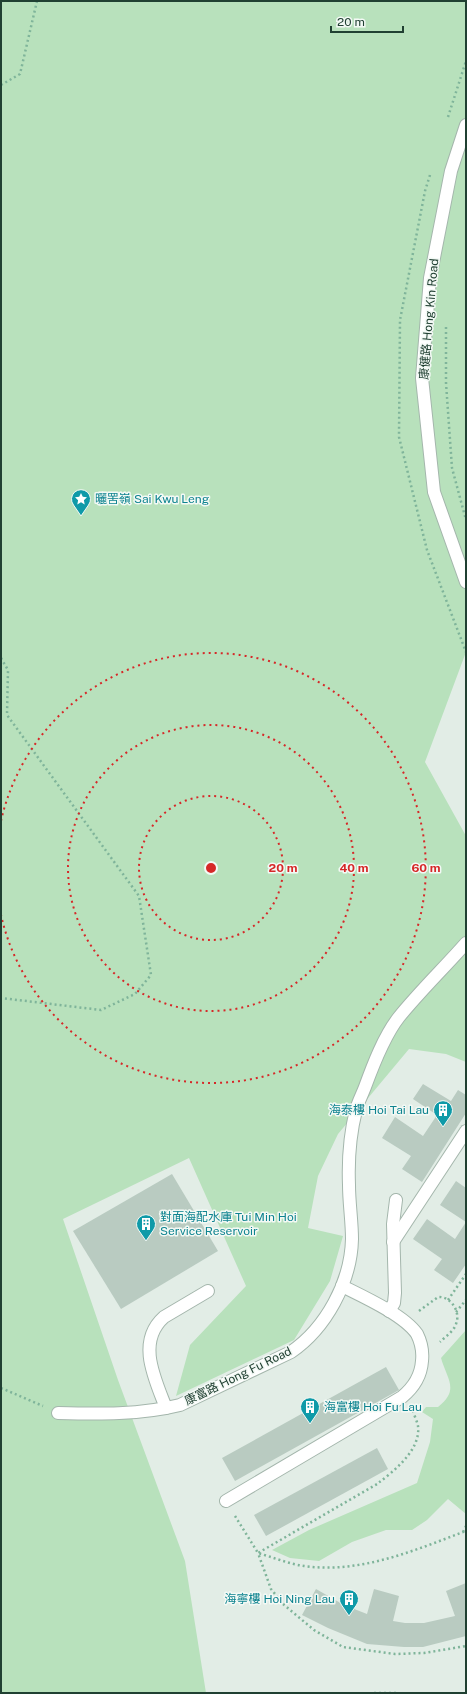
<svg xmlns="http://www.w3.org/2000/svg" width="467" height="1694" font-family="'Public Sans','Noto Sans TC',sans-serif">
  <rect width="100%" height="100%" fill="#e2ede6"/>
  <g fill="#b8e1bc">
    <path d="M 1,1 L 466,1 L 466,652 L 425,762 L 466,836 L 466,1062 L 446,1054 L 409,1049 L 338,1134 L 318,1176 L 308,1228 L 343,1236 L 330,1281 L 294,1340 L 176,1396 L 190,1345 L 246,1286 L 189,1158 L 63,1219 L 118,1380 L 185,1561 L 206,1693 L 1,1693 Z"/>
    <path d="M 466,1330 L 466,1514 L 448,1499 L 427,1520 L 412,1530 L 386,1530 L 352,1542 L 319,1561 L 290,1558 L 272,1550 L 309,1530 L 417,1483 L 430,1442 L 433,1419 L 422,1412 L 426,1407 L 438,1407 C 460,1390 447,1379 441,1358 Z"/>
  </g>
  <g fill="#b9cbc1">
    <path d="M 423,1084 L 451,1101 L 458,1090 L 466,1095 L 466,1113 L 422,1182 L 402,1169 L 411,1156 L 382,1138 L 395,1117 L 423,1136 L 437,1115 L 413,1099 Z"/>
    <path d="M 172,1174 L 218,1251 L 121,1309 L 73,1231 Z"/>
    <path d="M 456,1181 L 466,1188 L 466,1264 L 453,1283 L 434,1270 L 442,1259 L 413,1239 L 427,1219 L 455,1239 L 466,1222 L 440,1205 Z"/>
    <path d="M 386,1367 L 399,1390 L 235,1481 L 222,1458 Z"/>
    <path d="M 377,1448 L 388,1469 L 266,1536 L 254,1515 Z"/>
    <path d="M 466,1583 L 466,1636 L 423,1647 L 404,1647 L 367,1644 L 328,1628 L 302,1615 L 316,1589 L 344,1605 L 367,1614 L 374,1589 L 399,1596 L 393,1621 L 405,1623 L 424,1623 L 455,1616 L 446,1591 Z"/>
  </g>
  <g fill="none" stroke-linecap="round" stroke-linejoin="round">
    <g stroke="#a4b6ac" stroke-width="14">
      <g id="minor">
        <path d="M 466,125 L 451,171 L 430,278 L 422,378 L 434,492 L 466,582"/>
        <path d="M 393,1242 L 466,1131"/>
        <path d="M 389,1311 L 394,1303 L 395,1293 L 393,1224 L 396,1200"/>
        <path d="M 166,1408 C 155,1379 136,1342 164,1317 L 208,1291"/>
        <path d="M 58,1413 C 98,1414 140,1415 180,1405 L 291,1352 C 326,1328 351,1282 352,1239 C 352,1221 349,1203 349,1185 C 348,1160 350,1134 356,1110 C 358,1102 362,1095 365,1087 C 373,1065 384,1036 399,1017 C 420,991 444,968 466,943"/>
        <path d="M 226,1501 L 402,1397 C 413,1388 421,1376 422,1361 C 423,1352 421,1342 417,1334 C 404,1315 362,1296 342,1286"/>
      </g>
    </g>
    <g stroke="#7fb49a" stroke-width="2.5" stroke-dasharray="2 3" stroke-linecap="butt">
      <path d="M 1,85 L 20,74 L 37,1"/>
      <path d="M 448,117 L 466,61"/>
      <path d="M 430,175 L 425,191 L 400,320 L 399,437 L 427,550 L 466,652"/>
      <path d="M 446,327 L 446,383 L 452,468 L 466,520"/>
      <path d="M 1,658 L 8,670 L 7,715 L 139,896 L 151,975 L 135,994 L 101,1010 L 1,998"/>
      <path d="M 448,1300 L 466,1274"/>
      <path d="M 419,1311 L 438,1297 C 451,1296 461,1312 456,1324 C 454,1331 445,1337 440,1342"/>
      <path d="M 456,1312 L 466,1300"/>
      <path d="M 1,1388 L 43,1406"/>
      <path d="M 413,1411 C 414,1415 417,1421 418,1426 C 421,1450 394,1471 377,1484 L 258,1553 L 271,1589 L 283,1604 L 314,1630 L 343,1647 L 395,1654 L 424,1653 L 466,1646"/>
      <path d="M 235,1516 L 258,1553 C 272,1557 289,1564 304,1566 C 361,1574 415,1550 466,1531"/>
      <path d="M 463,1532 L 466,1526"/>
      <path d="M 374,1693 L 398,1693"/>
    </g>
    <use href="#minor" stroke="#fff" stroke-width="12"/>
  </g>
  <g fill="none" stroke="#d62828" stroke-width="2" stroke-dasharray="2 4">
    <circle cx="211" cy="868" r="72"/>
    <circle cx="211" cy="868" r="143"/>
    <path d="M1 821A215 215 0 1 1 1 915"/>
  </g>
  <defs>
    <g id="sight-pin" transform="scale(1)"><path d="M0 17L-7.5 6A9.5 9.5 0 1 1 7.5 6Z" fill="#0f9aa8" stroke="#f3f9f5"/><path d="M0-6L1.8-2.2L6-1.7L2.9 1.2L3.7 5.4L0 3.3L-3.7 5.4L-2.9 1.2L-6-1.7L-1.8-2.2Z" fill="#fff"/></g>
    <g id="building-pin" transform="scale(1)"><path d="M0 17L-7.5 6A9.5 9.5 0 1 1 7.5 6Z" fill="#0f9aa8" stroke="#f3f9f5"/><path d="M-4-6H4V6H1V3H-1V6H-4ZM-2.5-4.3h1.7v1.8h-1.7ZM.8-4.3h1.7v1.8H.8ZM-2.5-1h1.7V.8h-1.7ZM.8-1h1.7V.8H.8Z" fill="#fff"/></g>
  </defs>
  <g fill-rule="evenodd">
    <use href="#sight-pin" x="81" y="499"/>
    <use href="#building-pin" x="443" y="1110"/>
    <use href="#building-pin" x="146" y="1224"/>
    <use href="#building-pin" x="310" y="1407"/>
    <use href="#building-pin" x="349" y="1599"/>
  </g>
  <g text-anchor="middle" stroke-width="3" stroke-linejoin="round" paint-order="stroke">
    <g font-size="12" fill="#204032" stroke="#f3f9f5">
      <text transform="translate(429 319) rotate(-85)" y="4">康健路 Hong Kin Road</text>
      <text transform="translate(238 1376) rotate(-26)" y="4">康富路 Hong Fu Road</text>
    </g>
    <g font-size="12" fill="#0d838f" stroke="#f3f9f5" text-anchor="start">
      <text x="95" y="503">曬罟嶺 Sai Kwu Leng</text>
      <text x="429" y="1114" text-anchor="end">海泰樓 Hoi Tai Lau</text>
      <text x="160" y="1221">對面海配水庫 Tui Min Hoi<tspan x="160" dy="14">Service Reservoir</tspan></text>
      <text x="324" y="1411">海富樓 Hoi Fu Lau</text>
      <text x="335" y="1603" text-anchor="end">海寧樓 Hoi Ning Lau</text>
    </g>
  </g>
  <circle cx="211" cy="868" r="6" fill="#d62828" stroke="#f3f9f5" stroke-width="2"/>
  <g font-size="12" text-anchor="middle" font-weight="bold" fill="#d62828" stroke="#f3f9f5" stroke-width="3" stroke-linejoin="round" paint-order="stroke">
    <text x="283" y="872">20 m</text>
    <text x="354" y="872">40 m</text>
    <text x="426" y="872">60 m</text>
  </g>
  <rect width="467" height="1694" fill="none" stroke="#204032" stroke-width="4"/>
  <path d="M331 26v6h72v-6" fill="none" stroke="#204032" stroke-width="2"/>
  <text x="337" y="26" font-size="12" fill="#204032" stroke="#f3f9f5" stroke-width="3" paint-order="stroke">20 m</text>
</svg>
